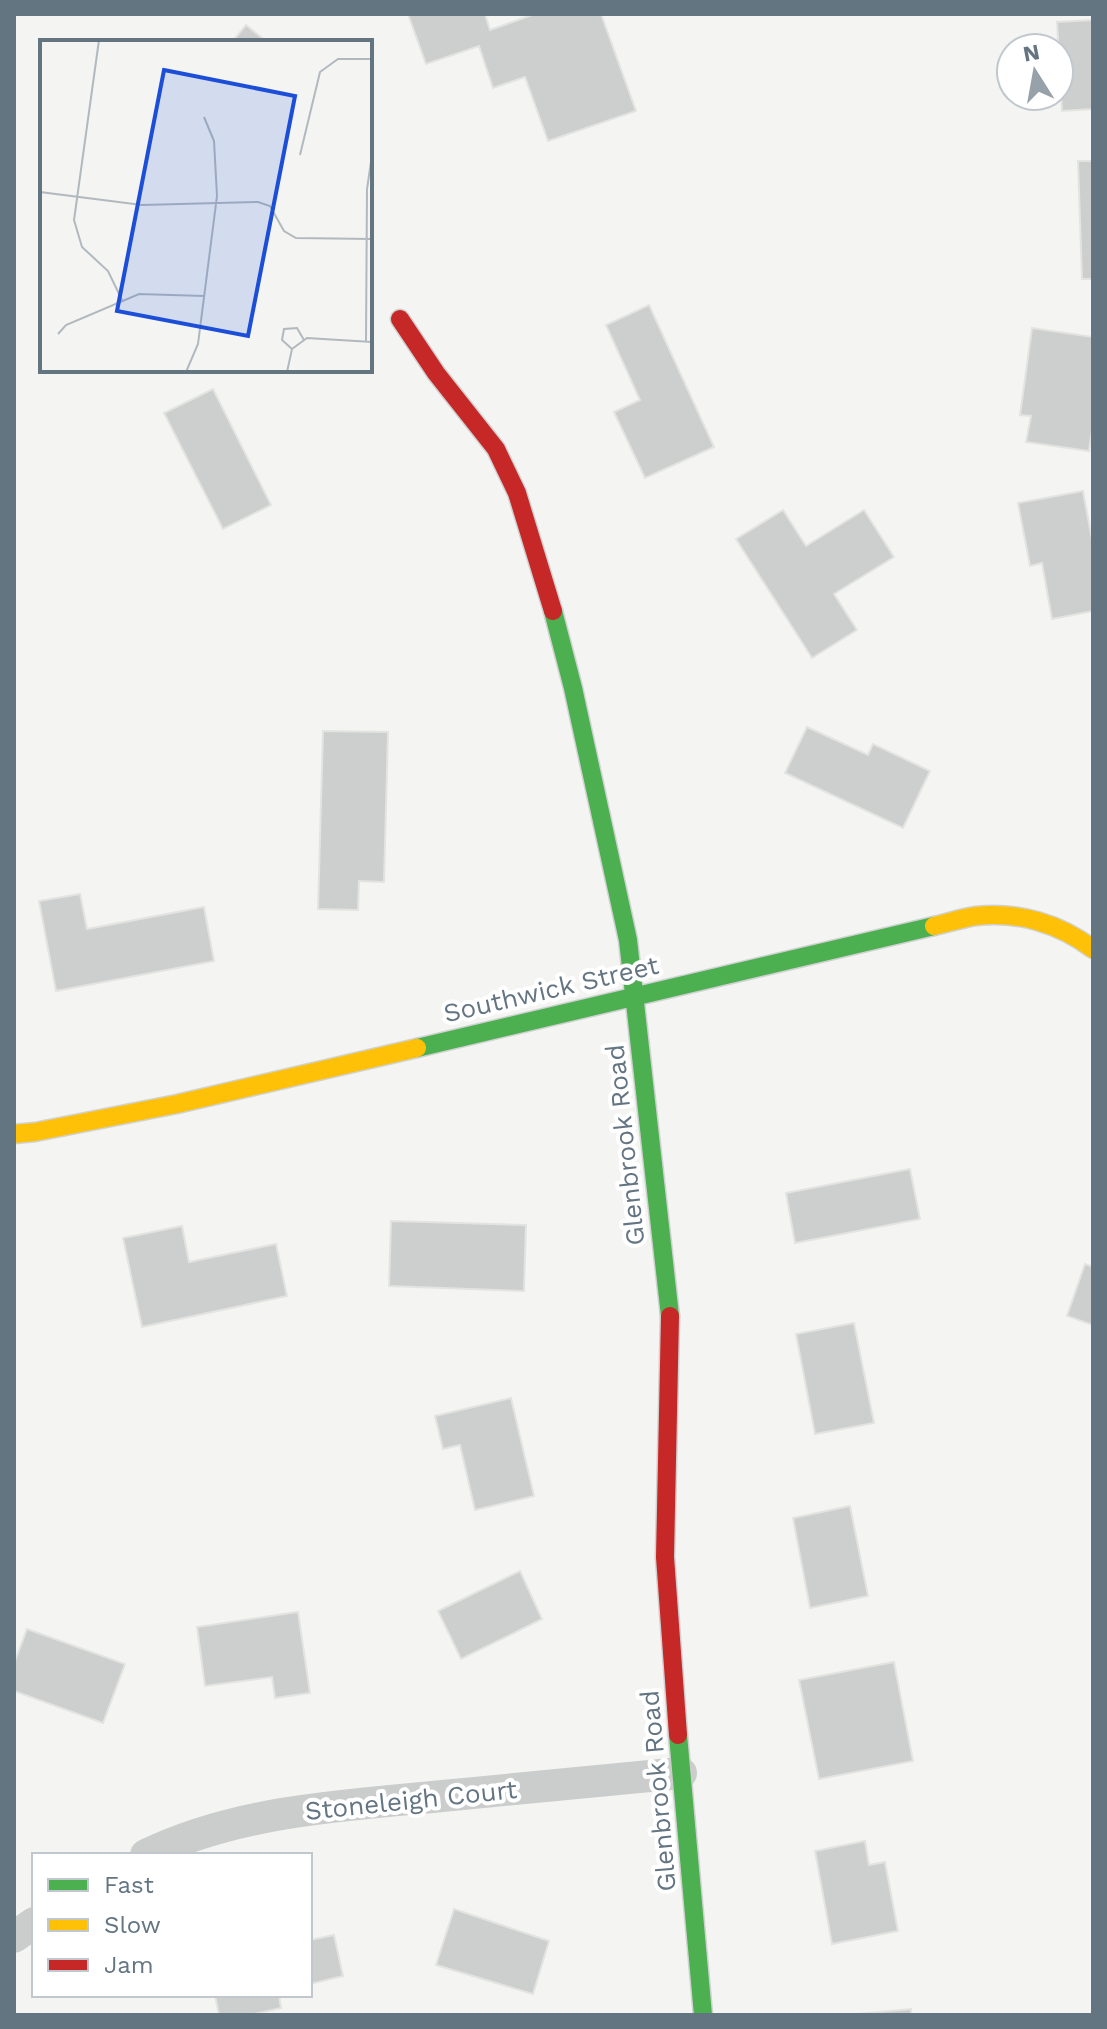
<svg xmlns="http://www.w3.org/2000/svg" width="1107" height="2029" font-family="'Work Sans',sans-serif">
  <rect width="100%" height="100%" fill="#f4f4f2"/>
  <g fill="#cdcfce" stroke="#e3e3e2" stroke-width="2">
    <path d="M 408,14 L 485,14 L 490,30 L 535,14 L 601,14 L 636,111 L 548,141 L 525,77 L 493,88 L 479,46 L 426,64 Z"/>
    <path d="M 1093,20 L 1093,109 L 1062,111 L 1057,22 Z"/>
    <path d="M 246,25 L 267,42 L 232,42 Z"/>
    <path d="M 1078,161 L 1093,161 L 1093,279 L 1082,279 Z"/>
    <path d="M 649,305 L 714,447 L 645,478 L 614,412 L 640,400 L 606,325 Z"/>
    <path d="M 1032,328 L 1093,337 L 1093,423 L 1089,451 L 1026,442 L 1031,416 L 1020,415 Z"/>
    <path d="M 213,389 L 271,505 L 223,529 L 164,413 Z"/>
    <path d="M 1083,491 L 1093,545 L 1093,611 L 1052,619 L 1042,563 L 1030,566 L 1018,503 Z"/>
    <path d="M 783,510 L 806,546 L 864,510 L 894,557 L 834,594 L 857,630 L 812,658 L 736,539 Z"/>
    <path d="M 807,727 L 868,755 L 873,744 L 930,771 L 903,828 L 785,773 Z"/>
    <path d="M 323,731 L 388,732 L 384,882 L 359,881 L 358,910 L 318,909 Z"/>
    <path d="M 80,894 L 87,929 L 204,907 L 214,961 L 56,991 L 39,901 Z"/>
    <path d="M 910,1169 L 920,1219 L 795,1243 L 786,1193 Z"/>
    <path d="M 391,1221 L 526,1225 L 524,1291 L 389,1286 Z"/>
    <path d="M 182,1226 L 189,1262 L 276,1244 L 287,1296 L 142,1327 L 123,1238 Z"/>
    <path d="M 1085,1264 L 1093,1267 L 1093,1325 L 1067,1316 Z"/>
    <path d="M 854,1323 L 874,1423 L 815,1434 L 796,1334 Z"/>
    <path d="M 511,1398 L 534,1496 L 475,1510 L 460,1445 L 443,1449 L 435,1416 Z"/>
    <path d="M 850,1506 L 868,1596 L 810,1608 L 793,1518 Z"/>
    <path d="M 520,1571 L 542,1619 L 461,1659 L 438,1611 Z"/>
    <path d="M 298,1612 L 310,1693 L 275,1698 L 272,1677 L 205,1686 L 197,1627 Z"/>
    <path d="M 27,1629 L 125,1664 L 103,1723 L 14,1691 L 14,1664 Z"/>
    <path d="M 894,1662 L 913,1761 L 819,1779 L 799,1680 Z"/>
    <path d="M 865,1841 L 869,1865 L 885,1862 L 898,1931 L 832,1944 L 815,1851 Z"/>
    <path d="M 454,1909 L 549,1941 L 533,1994 L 436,1965 Z"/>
    <path d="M 334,1935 L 343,1976 L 310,1984 L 310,1940 Z"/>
    <path d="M 215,1995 L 279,1995 L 281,2008 L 250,2015 L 219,2015 Z"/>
    <path d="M 911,2009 L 911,2015 L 846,2015 Z"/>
  </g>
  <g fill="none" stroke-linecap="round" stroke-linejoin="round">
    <g stroke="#d0d2d2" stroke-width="21">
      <g id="fast">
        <path d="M 553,611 L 573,688 L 628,940 L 670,1316"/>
        <path d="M 417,1048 L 934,926"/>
        <path d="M 678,1735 L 703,2015"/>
      </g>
    </g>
    <g stroke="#d0d2d2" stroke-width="21">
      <g id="slow">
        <path d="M 934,926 C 947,923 962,918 976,916 C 1018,911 1060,924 1093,949"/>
        <path d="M 14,1134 L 35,1132 L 177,1104 L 417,1048"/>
      </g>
    </g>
    <g stroke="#d0d2d2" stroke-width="21">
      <g id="jam">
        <path d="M 400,319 L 436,373 L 496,449 L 517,493 L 553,611"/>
        <path d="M 670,1316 L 665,1557 L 678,1735"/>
      </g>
    </g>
    <g stroke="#cbcdcd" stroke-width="32">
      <path d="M 146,1855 C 235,1812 335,1806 432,1797 C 515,1789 598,1781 681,1773"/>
      <path d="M 14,1937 L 34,1923"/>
    </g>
    <use href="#fast" stroke="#4caf50" stroke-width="18"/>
    <use href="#slow" stroke="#ffc107" stroke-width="18"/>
    <use href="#jam" stroke="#c62828" stroke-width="18"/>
  </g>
  <g text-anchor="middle" stroke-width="8" stroke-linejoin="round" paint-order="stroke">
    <g font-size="26" fill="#647582" stroke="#fff">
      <text transform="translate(551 989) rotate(-13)" y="9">Southwick Street</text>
      <text transform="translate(625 1145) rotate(-96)" y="9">Glenbrook Road</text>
      <text transform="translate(658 1791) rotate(-95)" y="9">Glenbrook Road</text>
      <text transform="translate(411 1800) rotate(-6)" y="9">Stoneleigh Court</text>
    </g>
  </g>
  <g transform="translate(40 40)">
    <rect width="332" height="332" fill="#f4f4f2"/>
    <path fill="none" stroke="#b1b9be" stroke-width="2" d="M 59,0 L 34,180 L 42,207 L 68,231 L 82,260M 260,115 L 280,32 L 298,19 L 332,19M 0,152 L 102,165 L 218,162 L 230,166 L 244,191 L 256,198 L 332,199M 18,294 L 26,285 L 99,254 L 164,256M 326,301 L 327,149 L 332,115M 252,309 L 242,300 L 244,289 L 257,288 L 264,300M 146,332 L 158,304 L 177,156 L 174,101 L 164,77M 247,332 L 252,309 L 267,298 L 332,302"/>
    <path fill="#1d4ed8" fill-opacity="0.15" stroke="#1d4ed8" stroke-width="4" d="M 124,30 L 255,56 L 208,296 L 77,271 Z"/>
    <rect width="332" height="332" fill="none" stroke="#647582" stroke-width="4"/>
  </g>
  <rect width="1107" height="2029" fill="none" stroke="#647582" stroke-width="32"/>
  <rect x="32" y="1853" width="280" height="144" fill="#ffffff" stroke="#c1c8cd" stroke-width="2"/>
  <rect x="48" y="1879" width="40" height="12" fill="#4caf50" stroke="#c1c8cd" stroke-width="2"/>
  <text x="104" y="1893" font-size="24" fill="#647582">Fast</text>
  <rect x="48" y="1919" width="40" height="12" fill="#ffc107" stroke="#c1c8cd" stroke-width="2"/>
  <text x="104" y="1933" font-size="24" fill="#647582">Slow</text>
  <rect x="48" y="1959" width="40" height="12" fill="#c62828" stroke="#c1c8cd" stroke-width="2"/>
  <text x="104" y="1973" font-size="24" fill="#647582">Jam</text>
  <g transform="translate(1035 72) rotate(349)"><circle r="38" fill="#ffffff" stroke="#c1c8cd" stroke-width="2"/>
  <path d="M0-6L14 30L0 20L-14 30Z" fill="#96a1a9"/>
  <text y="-12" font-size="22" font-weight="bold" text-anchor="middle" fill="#647582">N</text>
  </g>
</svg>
